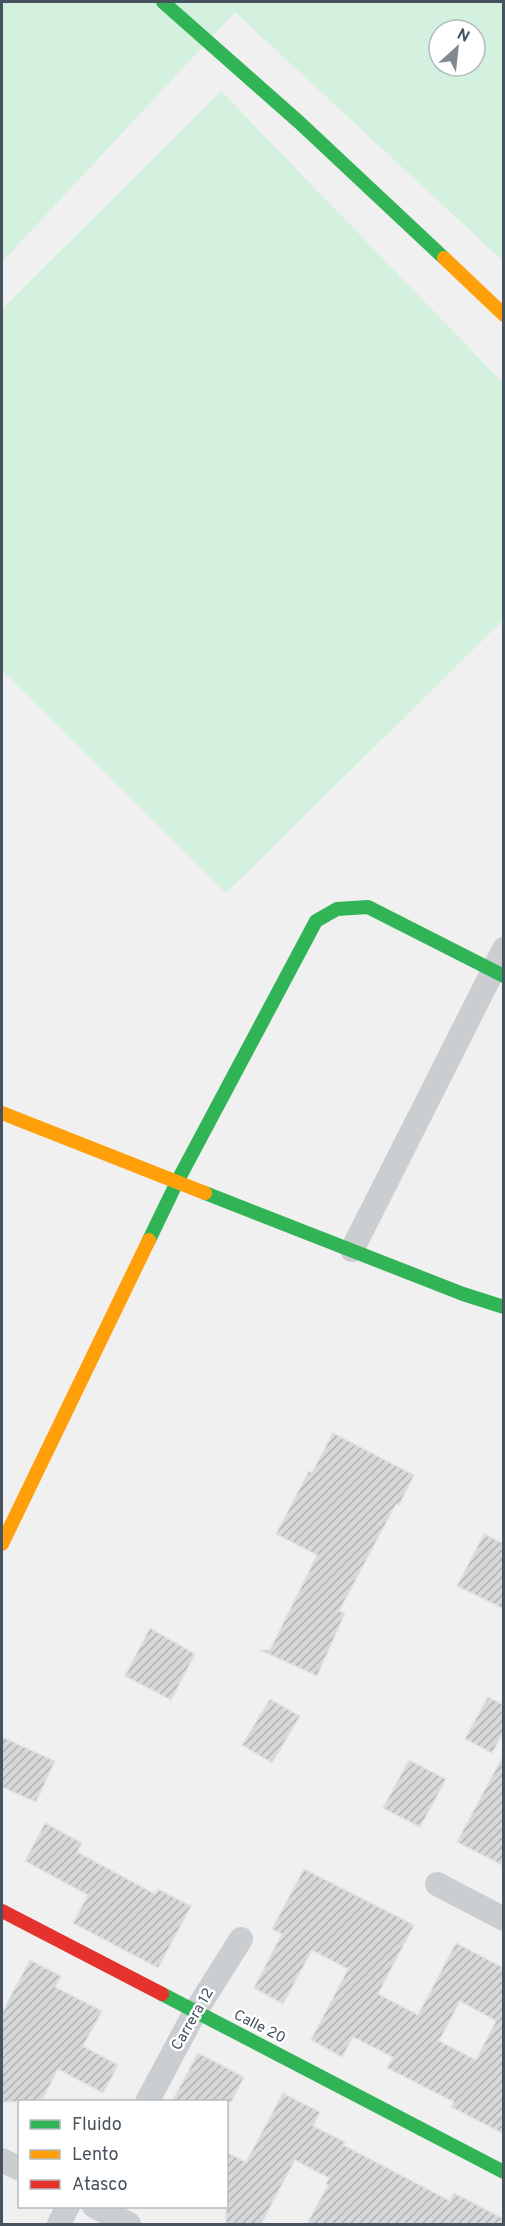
<svg xmlns="http://www.w3.org/2000/svg" width="505" height="2226" font-family="Overpass,sans-serif">
  <defs>
    <pattern id="building-hatch" width="6" height="6" patternUnits="userSpaceOnUse" patternTransform="scale(1.5)"><rect width="6" height="6" fill="#d7d8da"/><path d="M-1 1l2-2M0 6l6-6M5 7l2-2" fill="none" stroke="#b0b2b4"/></pattern>
  </defs>
  <rect width="100%" height="100%" fill="#f0f0f0"/>
  <g fill="#d3f1de" fill-rule="evenodd">
    <path d="M 2,2 L 503,2 L 503,261 L 235,12 L 2,262 ZM 439,30 L 475,30 L 475,66 L 439,66 Z"/>
    <path d="M 221,91 L 504,384 L 503,620 L 226,893 L 2,670 L 2,309 Z"/>
  </g>
  <g fill="url(#building-hatch)" stroke="#e1e2e3" stroke-width="1.5" fill-rule="evenodd">
    <path d="M 333,1433 L 414,1475 L 399,1505 L 396,1504 L 339,1611 L 345,1613 L 317,1676 L 260,1650 L 270,1650 L 317,1555 L 276,1534 L 309,1471 L 312,1473 Z"/>
    <path d="M 484,1534 L 504,1544 L 504,1609 L 457,1586 Z"/>
    <path d="M 150,1628 L 195,1654 L 171,1700 L 125,1676 Z"/>
    <path d="M 488,1697 L 504,1705 L 504,1731 L 492,1753 L 465,1739 Z"/>
    <path d="M 270,1699 L 300,1716 L 272,1763 L 242,1745 Z"/>
    <path d="M 2,1737 L 55,1761 L 36,1802 L 2,1787 Z"/>
    <path d="M 504,1754 L 504,1866 L 457,1842 Z"/>
    <path d="M 409,1760 L 446,1779 L 420,1827 L 383,1808 Z"/>
    <path d="M 45,1823 L 82,1843 L 77,1852 L 155,1894 L 158,1889 L 191,1906 L 158,1968 L 73,1923 L 88,1895 L 25,1861 Z"/>
    <path d="M 304,1869 L 414,1925 L 378,1994 L 418,2015 L 456,1943 L 504,1968 L 504,2134 L 451,2107 L 454,2102 L 387,2068 L 393,2057 L 353,2037 L 342,2057 L 311,2040 L 348,1969 L 312,1950 L 283,2004 L 254,1988 L 282,1934 L 272,1929 ZM 460,2001 L 496,2021 L 476,2060 L 439,2041 Z"/>
    <path d="M 30,1960 L 61,1976 L 55,1987 L 102,2011 L 83,2046 L 118,2065 L 103,2093 L 58,2069 L 41,2102 L 2,2102 L 2,2013 Z"/>
    <path d="M 198,2053 L 244,2077 L 231,2102 L 172,2102 Z"/>
    <path d="M 283,2093 L 320,2112 L 313,2126 L 345,2142 L 343,2145 L 450,2201 L 454,2193 L 504,2219 L 504,2224 L 307,2224 L 328,2185 L 326,2184 L 329,2178 L 295,2160 L 261,2224 L 226,2224 L 226,2152 L 246,2162 Z"/>
  </g>
  <g fill="none" stroke-linecap="round" stroke-linejoin="round">
    <g stroke="#cbced1" stroke-width="24">
      <path d="M 352,1250 L 504,949"/>
      <path d="M 437,1884 L 504,1919"/>
      <path d="M 147,2102 L 195,2012 L 241,1939"/>
      <path d="M 2,2160 L 20,2169"/>
      <path d="M 94,2206 L 129,2224"/>
      <path d="M 59,2224 L 68,2206"/>
    </g>
    <g stroke="#30b455" stroke-width="14">
      <path d="M 163,2 L 300,123 L 444,258"/>
      <path d="M 205,1193 L 463,1294 L 504,1307"/>
      <path d="M 149,1240 L 177,1182 L 316,921 L 337,909 L 368,907 L 504,976"/>
      <path d="M 162,1994 L 504,2172"/>
    </g>
    <g stroke="#ff9f0a" stroke-width="14">
      <path d="M 444,258 L 504,315"/>
      <path d="M 2,1113 L 205,1193"/>
      <path d="M 2,1544 L 149,1240"/>
    </g>
    <path stroke="#e5322d" stroke-width="14" d="M 2,1911 L 162,1994"/>
  </g>
  <g text-anchor="middle" stroke-width="5" stroke-linejoin="round" paint-order="stroke">
    <g font-size="15" fill="#46525d" stroke="#fff">
      <text transform="translate(192 2019) rotate(-60)" y="5">Carrera 12</text>
      <text transform="translate(260 2026) rotate(27)" y="5">Calle 20</text>
    </g>
  </g>
  <rect width="505" height="2226" fill="none" stroke="#46525d" stroke-width="6"/>
  <rect x="18" y="2100" width="210" height="108" fill="#ffffff" stroke="#b5babe" stroke-width="1.5"/>
  <rect x="30" y="2120" width="30" height="9" fill="#30b455" stroke="#b5babe" stroke-width="1.5"/>
  <text x="72" y="2130" font-size="18" fill="#46525d">Fluido</text>
  <rect x="30" y="2150" width="30" height="9" fill="#ff9f0a" stroke="#b5babe" stroke-width="1.5"/>
  <text x="72" y="2160" font-size="18" fill="#46525d">Lento</text>
  <rect x="30" y="2180" width="30" height="9" fill="#e5322d" stroke="#b5babe" stroke-width="1.5"/>
  <text x="72" y="2190" font-size="18" fill="#46525d">Atasco</text>
  <g transform="translate(457 48) rotate(27)"><circle r="28" fill="#ffffff" stroke="#b5babe" stroke-width="1.5"/>
  <path d="M0-4.5L10 22L0 15L-10 22Z" fill="#828990"/>
  <text y="-9" font-size="16" font-weight="bold" text-anchor="middle" fill="#46525d">N</text>
  </g>
</svg>
